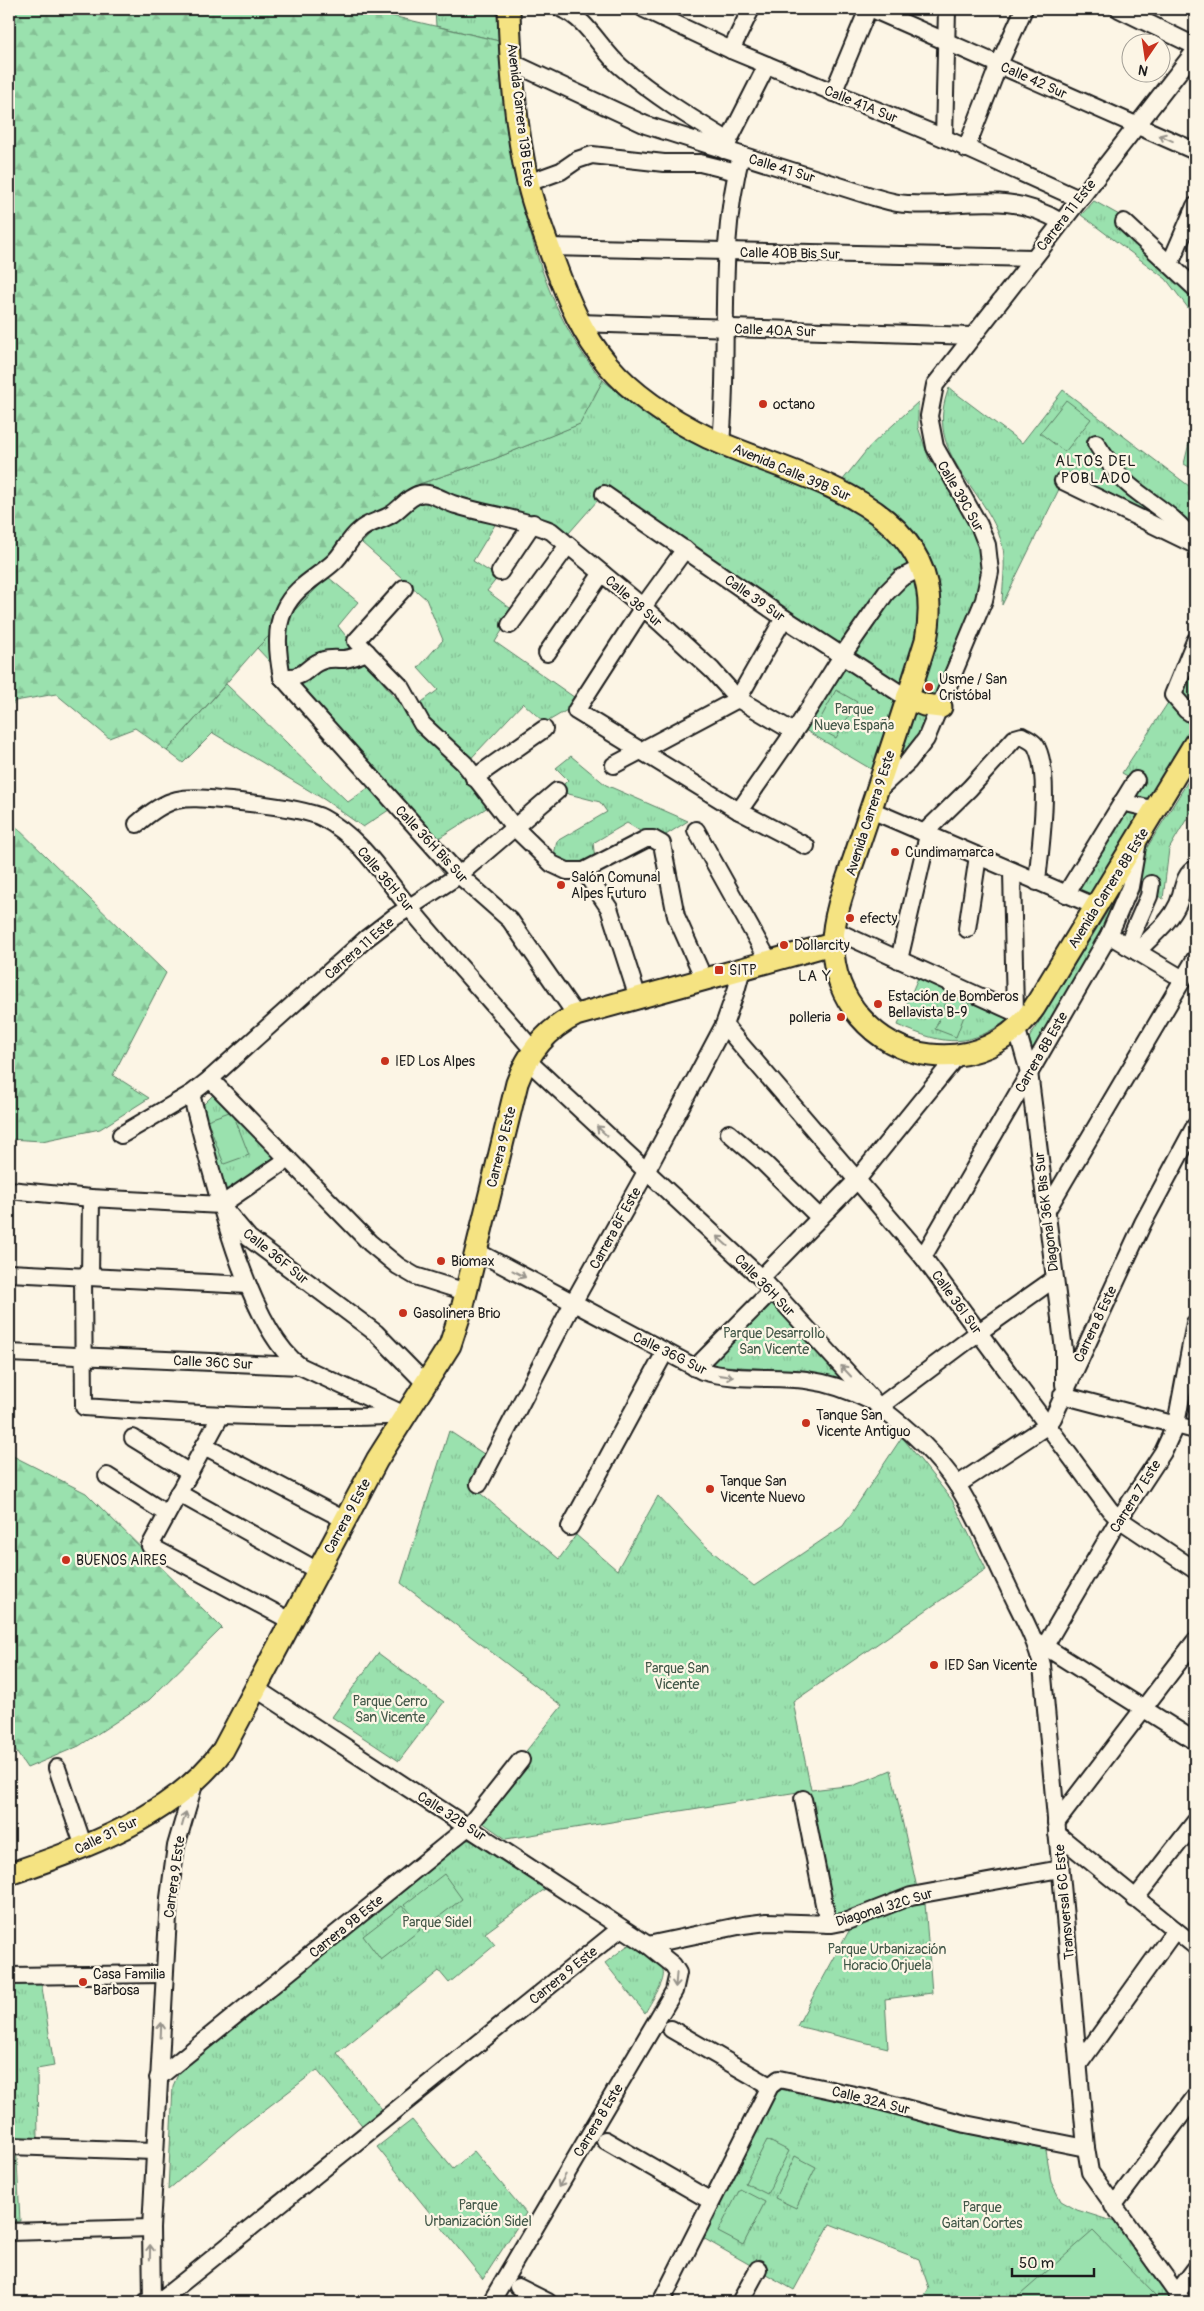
<svg xmlns="http://www.w3.org/2000/svg" width="1204" height="2311" font-family="Pangolin,sans-serif">
  <defs>
    <pattern id="grass-tufts" width="24" height="20" patternUnits="userSpaceOnUse" patternTransform="scale(1.25)"><rect width="24" height="20" fill="#9ae1ae"/><path d="M3 7l-1-3M5 7V3M7 7l1-3M15 17l-1-3M17 17v-4M19 17l1-3" fill="none" stroke="#84c095"/></pattern>
    <pattern id="forest-firs" width="22" height="20" patternUnits="userSpaceOnUse" patternTransform="scale(1.25)"><rect width="22" height="20" fill="#9ae1ae"/><path d="M5 1l3.5 6h-7zM16 11l3.5 6h-7z" fill="#84c095"/></pattern>
  </defs>
  <rect width="100%" height="100%" fill="#fcf5e5"/>
  <filter id="ink" filterUnits="userSpaceOnUse"><feTurbulence type="fractalNoise" baseFrequency=".02" numOctaves="2"/><feDisplacementMap in="SourceGraphic" scale="10" xChannelSelector="R" yChannelSelector="G"/><feConvolveMatrix kernelMatrix="1 2 1 2 8 2 1 2 1" color-interpolation-filters="sRGB"/></filter>
  <g filter="url(#ink)">
    <g fill="url(#grass-tufts)" stroke="#5b7e65">
      <path d="M 435,9 L 498,9 L 499,41 L 436,26 Z"/>
      <path d="M 1094,201 L 1130,221 L 1195,278 L 1195,317 L 1166,279 L 1081,215 Z"/>
      <path d="M 603,380 C 636,408 667,432 707,449 C 776,478 862,490 904,559 C 909,566 915,577 917,586 C 925,618 911,659 900,689 L 605,492 L 569,533 L 541,519 L 504,510 L 473,561 L 498,577 L 487,591 L 514,611 L 495,642 L 581,702 L 545,723 L 523,703 L 462,768 L 488,807 L 434,841 L 401,802 L 363,827 L 325,800 L 213,733 L 183,763 L 167,751 L 226,684 L 348,802 L 380,780 L 257,648 L 328,577 L 358,602 L 338,626 L 407,713 L 438,690 L 418,668 L 443,640 L 426,599 L 362,543 L 419,484 L 494,459 L 579,424 Z"/>
      <path d="M 949,388 L 1022,443 L 1063,390 L 1189,486 L 1191,468 L 1184,464 L 1195,418 L 1195,545 L 1063,481 L 1002,605 C 1002,588 1007,560 1002,544 C 986,486 922,455 949,388 Z"/>
      <path d="M 918,402 L 918,427 L 929,459 L 963,506 L 982,549 L 984,574 L 979,595 L 923,726 L 911,746 L 889,772 L 936,635 C 950,552 907,519 842,481 L 870,446 Z"/>
      <path d="M 1195,641 L 1195,729 L 1095,900 L 1070,888 L 1135,780 L 1122,773 L 1173,695 Z"/>
      <path d="M 842,665 L 898,700 L 876,772 L 805,730 Z"/>
      <path d="M 571,756 L 606,785 L 688,821 L 661,838 L 645,834 L 627,823 L 593,843 L 595,859 L 573,867 L 553,859 L 557,841 L 607,812 L 600,802 L 557,791 L 568,780 L 556,768 Z"/>
      <path d="M 1195,770 L 1195,805 L 1169,849 L 1163,899 L 1142,886 L 1038,1065 L 1029,1038 Z"/>
      <path d="M 920,973 L 1014,1015 C 970,1049 946,1046 898,1025 Z"/>
      <path d="M 216,1092 L 278,1159 L 225,1193 L 201,1107 Z"/>
      <path d="M 774,1300 L 851,1382 L 811,1372 L 711,1365 Z"/>
      <path d="M 449,1431 L 484,1454 L 469,1484 L 559,1559 L 576,1535 L 617,1570 L 658,1496 L 702,1543 L 754,1586 L 843,1526 L 902,1437 L 952,1500 L 986,1569 L 793,1702 L 811,1790 L 855,1785 L 891,1770 L 917,1888 L 886,1896 L 833,1917 L 804,1791 L 506,1839 L 479,1820 L 519,1760 L 562,1706 L 401,1583 Z"/>
      <path d="M 378,1653 L 444,1702 L 399,1761 L 332,1717 Z"/>
      <path d="M 466,1840 L 473,1840 L 545,1889 L 485,1933 L 495,1945 L 449,1983 L 439,1971 L 337,2053 L 385,2113 L 365,2129 L 317,2070 L 238,2130 L 168,2190 L 173,2086 L 179,2072 L 251,2010 Z"/>
      <path d="M 925,1903 L 932,1993 L 885,1999 L 888,2048 L 797,2026 L 850,1929 L 895,1907 Z"/>
      <path d="M 633,1944 C 678,1968 665,1977 645,2013 L 605,1963 L 627,1946 Z"/>
      <path d="M 9,1981 L 41,1981 L 54,2066 L 37,2069 L 38,2140 L 16,2141 L 20,2221 L 9,2222 Z"/>
      <path d="M 784,2088 L 1046,2150 L 1051,2182 L 1061,2201 L 1077,2210 L 1115,2222 L 1175,2302 L 921,2302 L 929,2288 L 919,2259 L 830,2224 L 794,2290 L 703,2238 L 776,2093 Z"/>
      <path d="M 412,2120 L 453,2169 L 474,2151 L 526,2213 L 483,2279 L 377,2147 Z"/>
    </g>
    <g fill="url(#forest-firs)" stroke="#5b7e65">
      <path d="M 9,9 L 362,9 L 499,41 C 513,154 525,290 603,380 L 580,424 L 494,459 L 419,484 L 257,648 L 167,751 L 135,728 L 109,738 L 56,694 L 15,701 L 9,708 Z"/>
      <path d="M 9,820 L 166,973 L 113,1075 L 149,1098 L 100,1129 L 42,1141 L 9,1139 Z"/>
      <path d="M 9,1454 L 86,1493 L 222,1628 L 149,1700 L 79,1746 L 27,1768 L 9,1741 Z"/>
    </g>
    <g fill="#9ae1ae" stroke="#5b7e65">
      <path d="M 1066,400 L 1091,419 L 1065,452 L 1040,433 Z"/>
      <path d="M 836,690 L 857,702 L 836,738 L 816,727 Z"/>
      <path d="M 951,990 L 971,998 L 956,1037 L 935,1029 Z"/>
      <path d="M 232,1111 L 249,1155 L 224,1164 L 207,1120 Z"/>
      <path d="M 444,1874 L 462,1899 L 423,1929 L 404,1905 Z"/>
      <path d="M 402,1906 L 420,1930 L 381,1960 L 363,1936 Z"/>
      <path d="M 767,2140 L 789,2151 L 767,2194 L 745,2183 Z"/>
      <path d="M 795,2156 L 816,2167 L 796,2208 L 775,2198 Z"/>
      <path d="M 740,2189 L 765,2202 L 743,2245 L 718,2232 Z"/>
      <path d="M 1093,2231 L 1156,2296 L 1149,2302 L 1012,2302 Z"/>
    </g>
    <g fill="none" stroke-linecap="round" stroke-linejoin="round">
      <g stroke="#1c1c1c" stroke-width="20">
        <g id="minor">
          <path d="M 562,9 C 588,20 600,49 621,67 C 655,96 691,118 729,141"/>
          <path d="M 644,9 L 731,50 L 944,138 L 1079,199"/>
          <path d="M 872,9 L 1195,151"/>
          <path d="M 1119,9 L 1195,46"/>
          <path d="M 731,50 L 751,9"/>
          <path d="M 513,63 L 646,125 L 874,197 C 885,200 896,204 908,204 C 965,208 1007,189 1061,222"/>
          <path d="M 833,93 L 868,9"/>
          <path d="M 944,138 L 947,9"/>
          <path d="M 966,149 L 999,64 L 1024,9"/>
          <path d="M 724,150 L 767,65"/>
          <path d="M 528,183 L 561,171 L 577,160 L 592,155 L 664,163 L 700,163 L 737,172"/>
          <path d="M 1124,222 L 1195,288"/>
          <path d="M 548,247 L 1033,258"/>
          <path d="M 1170,264 L 1195,206"/>
          <path d="M 579,323 L 972,336"/>
          <path d="M 721,443 C 730,347 716,250 741,155"/>
          <path d="M 1096,443 C 1106,459 1116,474 1130,486 C 1153,505 1177,517 1194,542"/>
          <path d="M 1063,481 L 1195,545"/>
          <path d="M 604,494 L 784,618 L 907,698"/>
          <path d="M 685,549 L 643,607 L 576,711 L 739,811 L 806,846"/>
          <path d="M 500,572 L 533,523"/>
          <path d="M 404,588 L 356,641 L 402,688 L 422,724 L 464,763 L 514,827 L 552,864 L 567,871 L 584,871 L 646,839 L 653,839 L 662,844 L 676,916 L 704,979"/>
          <path d="M 510,625 L 568,545"/>
          <path d="M 1195,641 L 1173,695 L 1186,710 L 1195,716"/>
          <path d="M 547,653 L 602,573"/>
          <path d="M 282,677 C 278,657 275,628 284,610 C 295,586 317,578 335,561 C 344,552 349,539 359,531 C 368,522 382,521 392,514 C 401,508 410,496 420,494 C 431,491 445,502 456,505 C 487,515 520,518 551,531 L 643,607 L 712,670 L 738,699 L 794,732"/>
          <path d="M 282,677 L 459,875 L 510,920 L 576,1015"/>
          <path d="M 282,677 C 309,679 305,665 324,660 C 330,658 338,659 344,659 C 353,658 360,655 367,652"/>
          <path d="M 614,765 L 738,699 L 784,618"/>
          <path d="M 474,778 L 544,729"/>
          <path d="M 876,792 L 908,762 L 926,739 L 984,600 L 990,572 L 987,545 L 979,525 L 935,447 L 929,416 L 935,385 L 1195,51"/>
          <path d="M 1122,802 L 1156,810"/>
          <path d="M 871,810 L 1097,907"/>
          <path d="M 739,811 L 798,726 L 842,656 L 886,593 L 901,578 L 923,567"/>
          <path d="M 137,824 C 172,793 185,797 231,801 C 251,803 306,809 323,818 C 361,838 383,876 409,907 C 449,956 492,1002 533,1050"/>
          <path d="M 696,830 L 769,961"/>
          <path d="M 924,833 L 970,788 L 1015,738 L 1022,736 C 1027,739 1035,742 1037,748 C 1051,778 1040,848 1037,882"/>
          <path d="M 584,871 L 609,908 L 638,998"/>
          <path d="M 1012,871 L 1015,1012"/>
          <path d="M 1066,894 L 1136,780"/>
          <path d="M 967,929 L 978,856"/>
          <path d="M 834,930 L 1027,1018"/>
          <path d="M 1109,935 L 1183,979"/>
          <path d="M 1127,946 L 1149,896 L 1151,884"/>
          <path d="M 1137,952 C 1151,936 1169,924 1178,904 C 1183,893 1183,874 1195,869"/>
          <path d="M 899,960 L 928,835"/>
          <path d="M 724,1025 L 923,1257 L 1110,1510 L 1119,1519 L 1195,1570"/>
          <path d="M 1017,1030 L 1029,1072 L 1064,1350 L 1064,1385"/>
          <path d="M 527,1060 L 761,1278 L 879,1407 C 908,1428 937,1455 957,1485 C 977,1516 991,1551 1007,1584 C 1019,1610 1035,1637 1042,1665 L 1086,2148 L 1090,2172 L 1183,2302"/>
          <path d="M 210,1079 L 370,1243 L 398,1266 L 415,1276 L 466,1292"/>
          <path d="M 191,1094 C 209,1160 245,1327 300,1366"/>
          <path d="M 729,1133 L 764,1163 L 820,1218"/>
          <path d="M 121,1135 L 191,1094 L 210,1079 L 367,938 L 393,918 L 459,875 L 557,791"/>
          <path d="M 9,1190 L 91,1198 L 221,1205 L 249,1238 L 376,1333 L 426,1384"/>
          <path d="M 221,1205 L 288,1159"/>
          <path d="M 1047,1210 L 1195,959"/>
          <path d="M 476,1251 L 702,1371 C 737,1381 772,1376 806,1380 C 829,1383 849,1390 869,1400"/>
          <path d="M 923,1257 L 1109,935 L 1130,887 L 1138,841"/>
          <path d="M 9,1273 L 248,1285"/>
          <path d="M 83,1276 L 84,1407 C 190,1414 299,1421 406,1415"/>
          <path d="M 90,1277 L 91,1198"/>
          <path d="M 761,1278 L 856,1181 L 958,1055"/>
          <path d="M 9,1353 L 300,1366 L 403,1414"/>
          <path d="M 695,1368 L 772,1290"/>
          <path d="M 1062,1395 L 1195,1430"/>
          <path d="M 879,1407 L 979,1332 L 1054,1279"/>
          <path d="M 221,1415 L 150,1546 L 291,1621"/>
          <path d="M 133,1438 L 190,1473"/>
          <path d="M 204,1446 L 345,1520"/>
          <path d="M 107,1476 L 167,1514"/>
          <path d="M 479,1484 L 573,1303 L 646,1172 L 724,1025 L 736,991 L 742,969"/>
          <path d="M 957,1485 L 1048,1425 L 1053,1418 L 1143,1223 L 1195,1126"/>
          <path d="M 178,1493 L 318,1571"/>
          <path d="M 570,1527 L 665,1352"/>
          <path d="M 1036,1641 L 1195,1741"/>
          <path d="M 1039,1656 L 1119,1519 L 1163,1452 L 1176,1424 L 1195,1323"/>
          <path d="M 255,1688 L 648,1945 L 673,1965 L 678,1973 L 674,1991 L 491,2302"/>
          <path d="M 57,1768 L 84,1847"/>
          <path d="M 803,1799 L 828,1924"/>
          <path d="M 1056,1823 L 1195,1641"/>
          <path d="M 1057,1834 L 1195,1946"/>
          <path d="M 1135,1899 L 1195,1822"/>
          <path d="M 648,1945 L 743,1925 L 767,1922 L 832,1924 L 847,1921 L 911,1896 L 1060,1869"/>
          <path d="M 9,1976 L 164,1974"/>
          <path d="M 671,2029 L 770,2086"/>
          <path d="M 1079,2064 L 1175,1930"/>
          <path d="M 158,2078 L 468,1827 L 521,1760"/>
          <path d="M 605,2140 L 711,2201"/>
          <path d="M 9,2146 L 154,2151"/>
          <path d="M 1113,2206 L 1195,2097"/>
          <path d="M 9,2232 L 151,2228"/>
          <path d="M 518,2287 L 548,2302"/>
          <path d="M 1177,2293 L 1195,2269"/>
          <path d="M 146,2302 L 163,2298 L 187,2279 L 621,1928"/>
          <path d="M 152,2302 L 151,2228 L 169,1898 L 176,1846 L 195,1781"/>
          <path d="M 661,2302 L 770,2086 L 779,2079 L 864,2097 L 965,2124 L 1086,2148"/>
          <path d="M 740,2302 L 758,2269"/>
        </g>
      </g>
      <g stroke="#1c1c1c" stroke-width="25">
        <g id="major">
          <path d="M 509,9 C 510,63 516,131 528,183 C 534,210 545,236 554,262 C 568,300 582,334 608,365 C 635,397 672,420 709,438 C 801,480 953,503 926,640 C 905,708 882,776 859,844 C 850,873 833,912 833,943 C 832,998 874,1048 930,1055 C 972,1060 1010,1042 1034,1008 L 1195,743"/>
          <path d="M 907,698 L 924,705 L 941,707"/>
          <path d="M 9,1874 C 85,1848 173,1817 223,1750 L 377,1460 L 450,1345 L 463,1305 L 517,1083 C 528,1053 547,1029 576,1015 L 832,944"/>
        </g>
      </g>
      <use href="#minor" stroke="#fcf5e5" stroke-width="16"/>
      <use href="#major" stroke="#f5e382" stroke-width="21"/>
    </g>
    <defs><path id="oneway-shaft" d="M-6 0H5M1.5-3L5.5 0L1.5 3" fill="none" stroke-width="1.6" stroke-linecap="round" stroke-linejoin="round" transform="scale(1.25)"/></defs>
    <g stroke="#97938b">
      <use href="#oneway-shaft" transform="translate(1166 138) rotate(-156)"/>
      <use href="#oneway-shaft" transform="translate(602 1131) rotate(-137)"/>
      <use href="#oneway-shaft" transform="translate(722 1241) rotate(-138)"/>
      <use href="#oneway-shaft" transform="translate(519 1274) rotate(28)"/>
      <use href="#oneway-shaft" transform="translate(846 1371) rotate(-133)"/>
      <use href="#oneway-shaft" transform="translate(726 1376) rotate(8)"/>
      <use href="#oneway-shaft" transform="translate(184 1819) rotate(-74)"/>
      <use href="#oneway-shaft" transform="translate(676 1980) rotate(95)"/>
      <use href="#oneway-shaft" transform="translate(161 2030) rotate(-87)"/>
      <use href="#oneway-shaft" transform="translate(562 2181) rotate(120)"/>
      <use href="#oneway-shaft" transform="translate(150 2252) rotate(-89)"/>
    </g>
  </g>
  <g fill="#c8321e" stroke="#fcf5e5" stroke-width="2">
    <circle cx="763" cy="404" r="5"/>
    <circle cx="929" cy="687" r="5"/>
    <circle cx="895" cy="852" r="5"/>
    <circle cx="561" cy="885" r="5"/>
    <circle cx="850" cy="918" r="5"/>
    <circle cx="784" cy="945" r="5"/>
    <rect x="714" y="965" width="10" height="10" rx="2.5"/>
    <circle cx="878" cy="1004" r="5"/>
    <circle cx="841" cy="1017" r="5"/>
    <circle cx="385" cy="1061" r="5"/>
    <circle cx="441" cy="1261" r="5"/>
    <circle cx="403" cy="1313" r="5"/>
    <circle cx="806" cy="1423" r="5"/>
    <circle cx="710" cy="1489" r="5"/>
    <circle cx="66" cy="1560" r="5"/>
    <circle cx="934" cy="1665" r="5"/>
    <circle cx="83" cy="1982" r="5"/>
  </g>
  <g text-anchor="middle" stroke-width="4.5" stroke-linejoin="round" paint-order="stroke">
    <g font-size="14" fill="#1c1c1c" stroke="#fcf5e5">
      <text transform="translate(1034 80) rotate(24)" y="5">Calle 42 Sur</text>
      <text transform="translate(861 104) rotate(22)" y="5">Calle 41A Sur</text>
      <text transform="translate(521 115) rotate(83)" y="5">Avenida Carrera 13B Este</text>
      <text transform="translate(782 168) rotate(17)" y="5">Calle 41 Sur</text>
      <text transform="translate(1066 215) rotate(-52)" y="5">Carrera 11 Este</text>
      <text transform="translate(790 253) rotate(1)" y="5">Calle 40B Bis Sur</text>
      <text transform="translate(775 330) rotate(2)" y="5">Calle 40A Sur</text>
      <text transform="translate(792 472) rotate(23)" y="5">Avenida Calle 39B Sur</text>
      <text transform="translate(961 496) rotate(60)" y="5">Calle 39C Sur</text>
      <text transform="translate(755 598) rotate(35)" y="5">Calle 39 Sur</text>
      <text transform="translate(634 601) rotate(41)" y="5">Calle 38 Sur</text>
      <text transform="translate(870 813) rotate(-72)" y="5">Avenida Carrera 9 Este</text>
      <text transform="translate(432 844) rotate(47)" y="5">Calle 36H Bis Sur</text>
      <text transform="translate(386 879) rotate(50)" y="5">Calle 36H Sur</text>
      <text transform="translate(1108 888) rotate(-58)" y="5">Avenida Carrera 8B Este</text>
      <text transform="translate(359 948) rotate(-41)" y="5">Carrera 11 Este</text>
      <text transform="translate(1041 1052) rotate(-60)" y="5">Carrera 8B Este</text>
      <text transform="translate(501 1147) rotate(-76)" y="5">Carrera 9 Este</text>
      <text transform="translate(1046 1212) rotate(-97)" y="5">Diagonal 36K Bis Sur</text>
      <text transform="translate(615 1228) rotate(-61)" y="5">Carrera 8F Este</text>
      <text transform="translate(276 1256) rotate(39)" y="5">Calle 36F Sur</text>
      <text transform="translate(765 1285) rotate(46)" y="5">Calle 36H Sur</text>
      <text transform="translate(957 1302) rotate(54)" y="5">Calle 36I Sur</text>
      <text transform="translate(1095 1324) rotate(-65)" y="5">Carrera 8 Este</text>
      <text transform="translate(670 1353) rotate(26)" y="5">Calle 36G Sur</text>
      <text transform="translate(213 1362) rotate(3)" y="5">Calle 36C Sur</text>
      <text transform="translate(1135 1496) rotate(-58)" y="5">Carrera 7 Este</text>
      <text transform="translate(347 1516) rotate(-62)" y="5">Carrera 9 Este</text>
      <text transform="translate(452 1816) rotate(33)" y="5">Calle 32B Sur</text>
      <text transform="translate(106 1835) rotate(-26)" y="5">Calle 31 Sur</text>
      <text transform="translate(174 1877) rotate(-82)" y="5">Carrera 9 Este</text>
      <text transform="translate(1064 1902) rotate(-95)" y="5">Transversal 6C Este</text>
      <text transform="translate(884 1907) rotate(-17)" y="5">Diagonal 32C Sur</text>
      <text transform="translate(346 1926) rotate(-39)" y="5">Carrera 9B Este</text>
      <text transform="translate(563 1975) rotate(-39)" y="5">Carrera 9 Este</text>
      <text transform="translate(871 2100) rotate(14)" y="5">Calle 32A Sur</text>
      <text transform="translate(598 2120) rotate(-59)" y="5">Carrera 8 Este</text>
    </g>
    <g font-size="14" fill="#1c1c1c" stroke="#fcf5e5" text-anchor="start">
      <text x="773" y="409">octano</text>
      <text x="939" y="684">Usme / San<tspan x="939" dy="16">Cristóbal</tspan></text>
      <text x="905" y="857">Cundimamarca</text>
      <text x="571" y="882">Salón Comunal<tspan x="571" dy="16">Alpes Futuro</tspan></text>
      <text x="860" y="923">efecty</text>
      <text x="794" y="950">Dollarcity</text>
      <text x="729" y="975">SITP</text>
      <text x="888" y="1001">Estación de Bomberos<tspan x="888" dy="16">Bellavista B-9</tspan></text>
      <text x="831" y="1022" text-anchor="end">polleria</text>
      <text x="395" y="1066">IED Los Alpes</text>
      <text x="451" y="1266">Biomax</text>
      <text x="413" y="1318">Gasolinera Brio</text>
      <text x="816" y="1420">Tanque San<tspan x="816" dy="16">Vicente Antiguo</tspan></text>
      <text x="720" y="1486">Tanque San<tspan x="720" dy="16">Vicente Nuevo</tspan></text>
      <text x="76" y="1565">BUENOS AIRES</text>
      <text x="944" y="1670">IED San Vicente</text>
      <text x="93" y="1979">Casa Familia<tspan x="93" dy="16">Barbosa</tspan></text>
    </g>
    <g font-size="14" fill="#425748" stroke="#fcf5e5">
      <text x="854" y="714">Parque<tspan x="854" dy="16">Nueva España</tspan></text>
      <text x="774" y="1338">Parque Desarrollo<tspan x="774" dy="16">San Vicente</tspan></text>
      <text x="677" y="1673">Parque San<tspan x="677" dy="16">Vicente</tspan></text>
      <text x="390" y="1706">Parque Cerro<tspan x="390" dy="16">San Vicente</tspan></text>
      <text x="437" y="1927">Parque Sidel</text>
      <text x="887" y="1954">Parque Urbanización<tspan x="887" dy="16">Horacio Orjuela</tspan></text>
      <text x="478" y="2210">Parque<tspan x="478" dy="16">Urbanización Sidel</tspan></text>
      <text x="982" y="2212">Parque<tspan x="982" dy="16">Gaitan Cortes</tspan></text>
    </g>
    <g font-size="15" letter-spacing="1" fill="#1c1c1c" stroke="#fcf5e5">
      <text x="1096" y="466">ALTOS DEL<tspan x="1096" dy="17">POBLADO</tspan></text>
      <text x="815" y="981">LA Y</text>
    </g>
  </g>
  <rect width="1204" height="2311" fill="none" stroke="#fcf5e5" stroke-width="30"/>
  <rect x="15" y="15" width="1174" height="2281" fill="none" stroke="#1c1c1c" stroke-width="2" filter="url(#ink)"/>
  <g transform="translate(1146 58) rotate(193)"><circle r="24" fill="#fcf5e5" stroke="#a29e95"/>
  <path d="M0-4L9 19L0 12L-9 19Z" fill="#c8321e"/>
  <text y="-8" font-size="14" font-weight="bold" text-anchor="middle" fill="#1c1c1c">N</text>
  </g>
  <path d="M1012 2268v8h82v-8" fill="none" stroke="#1c1c1c" stroke-width="2.5"/>
  <text x="1019" y="2268" font-size="15" fill="#1c1c1c" stroke="#fcf5e5" stroke-width="4" paint-order="stroke">50 m</text>
</svg>
